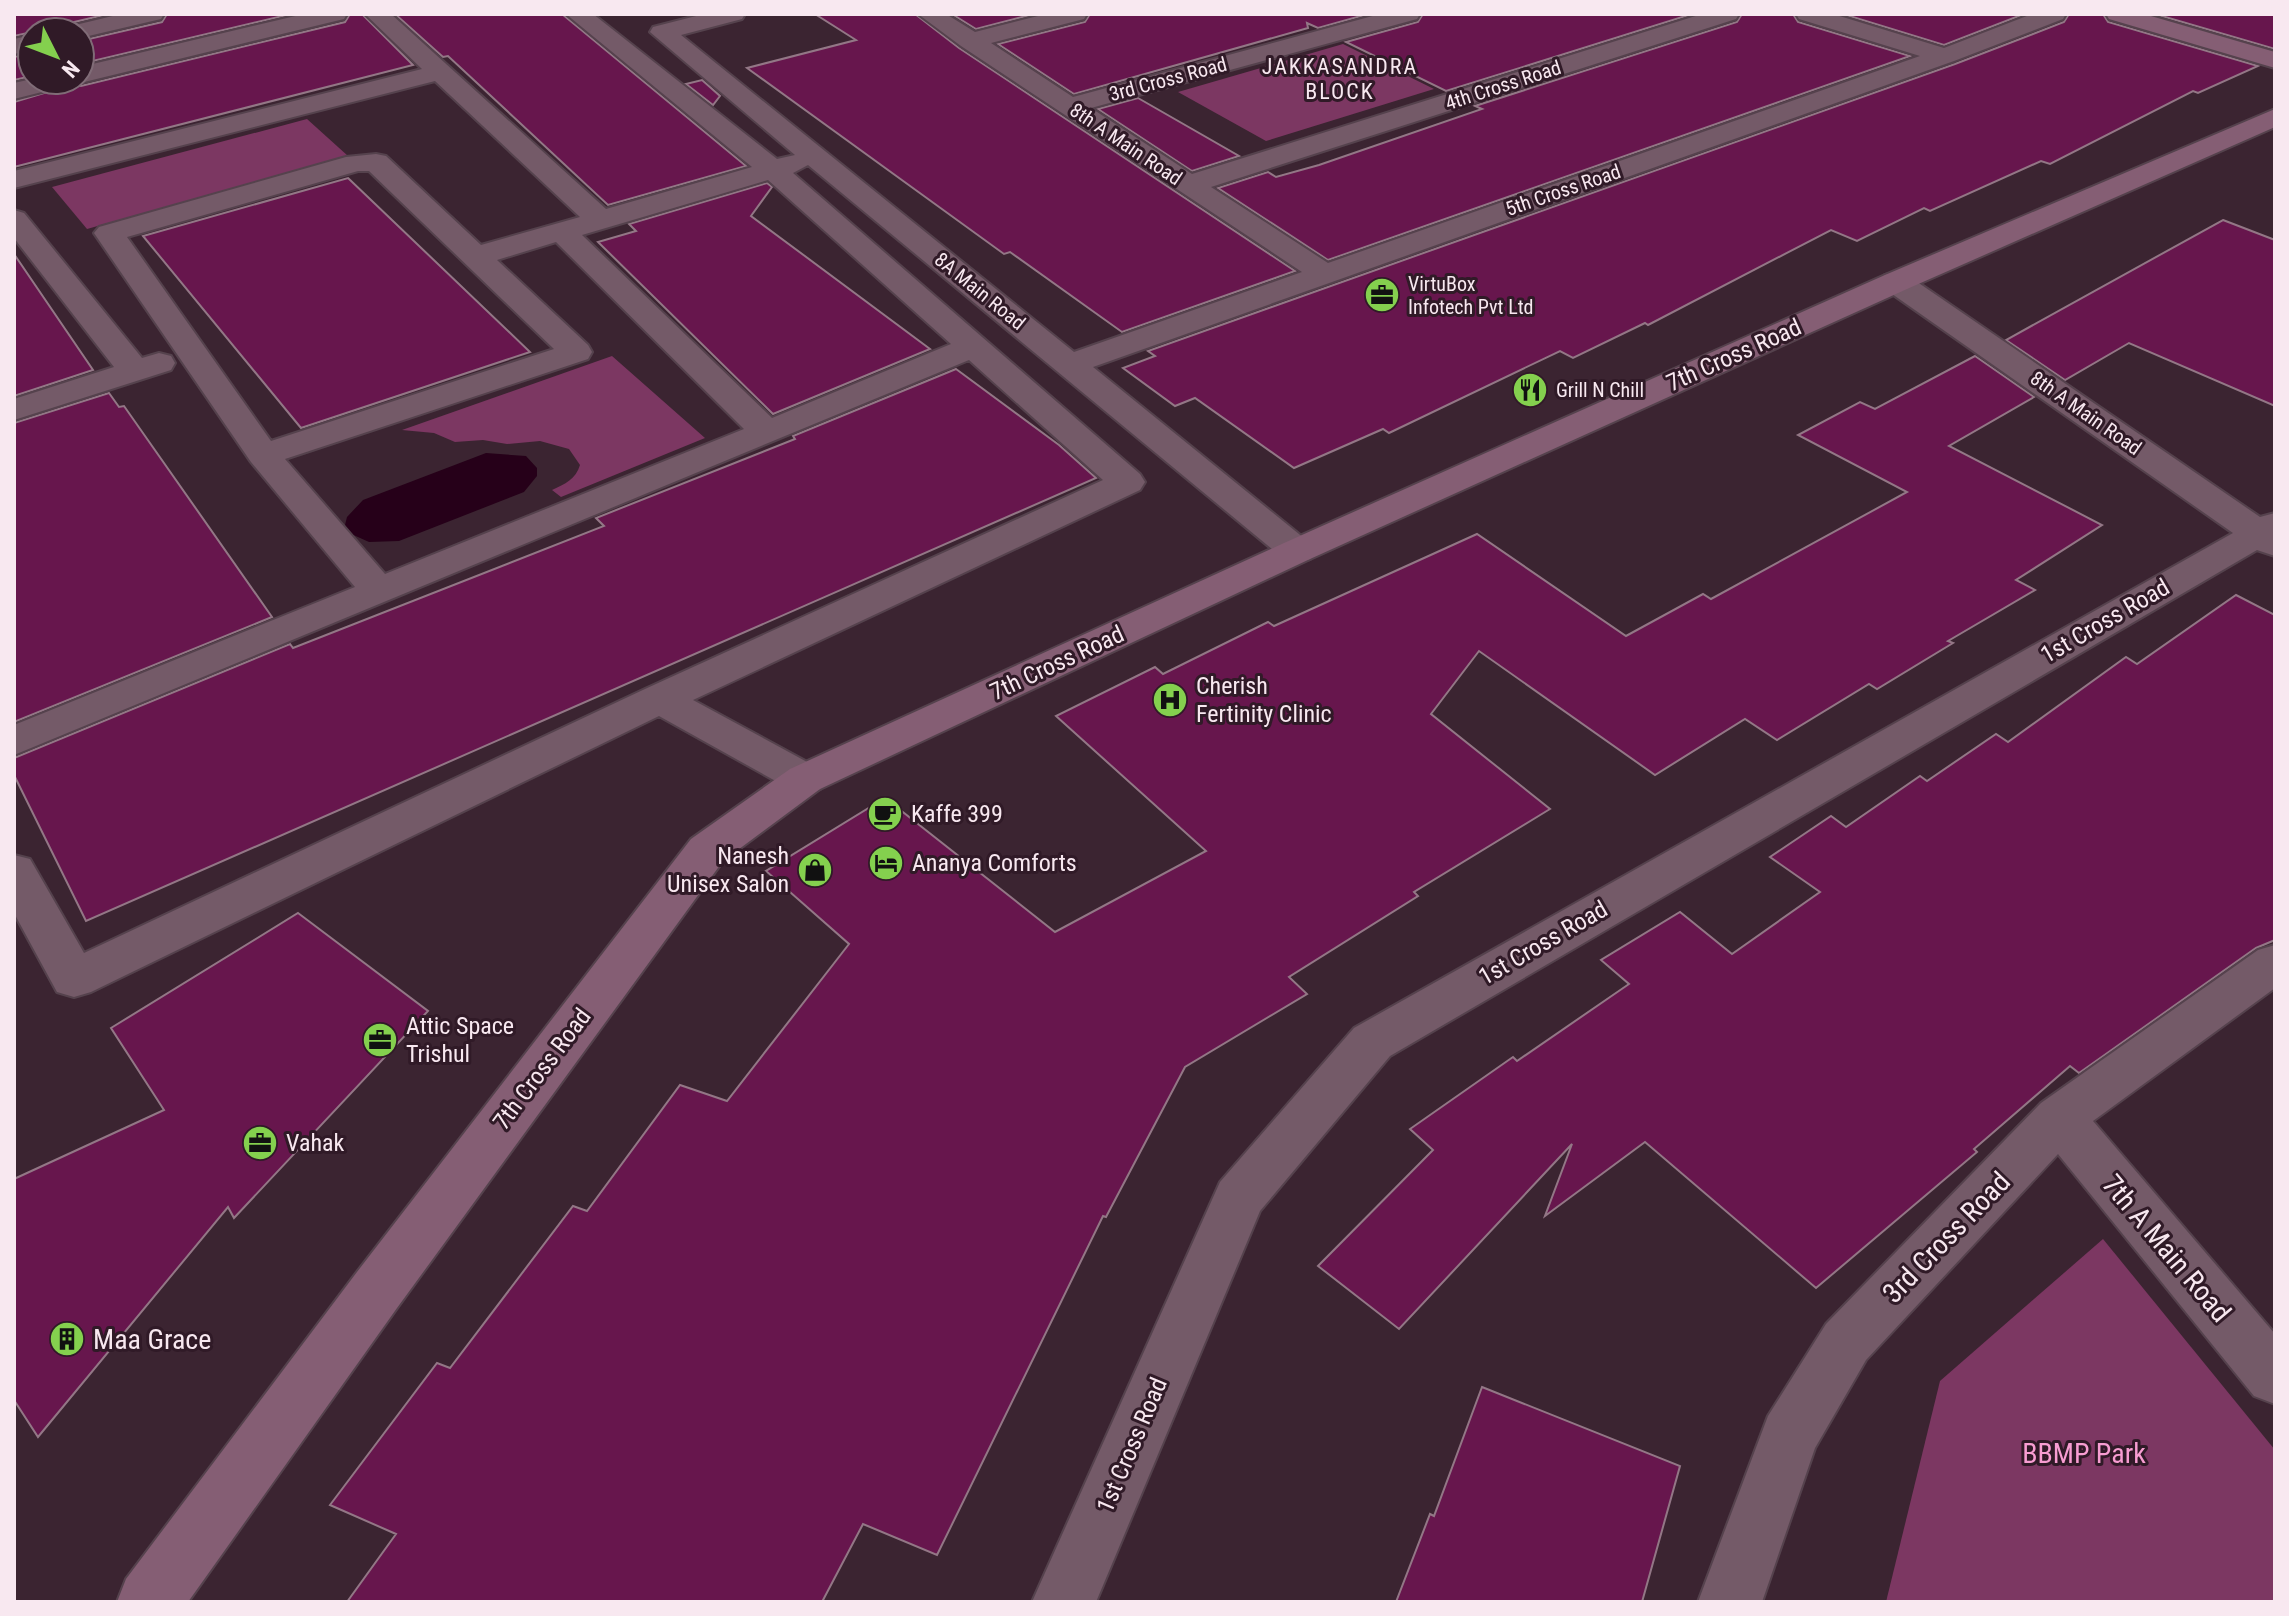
<svg xmlns="http://www.w3.org/2000/svg" width="2289" height="1616" font-family="'Roboto Condensed',sans-serif">
  <rect width="100%" height="100%" fill="#3b2431"/>
  <g fill="#7c3762">
    <path d="M 1343,44 L 1434,89 L 1266,141 L 1178,92 Z"/>
    <path d="M 307,119 L 348,156 L 87,229 L 52,187 Z"/>
    <path d="M 612,356 L 705,438 L 561,497 L 552,490 C 565,484 576,479 580,465 L 569,449 L 540,441 L 507,444 L 483,440 L 455,442 L 434,433 L 402,430 Z"/>
    <path d="M 2103,1239 L 2275,1450 L 2275,1602 L 1886,1602 L 1940,1381 Z"/>
  </g>
  <path fill="#260019" d="M 486,453 L 526,456 L 537,468 L 537,476 L 524,492 L 399,541 L 369,542 L 349,533 L 345,525 L 347,517 L 363,500 Z"/>
  <g fill="#67164d" stroke="#937786" stroke-width="2">
    <path d="M 14,14 L 108,14 L 66,24 L 61,32 L 32,32 L 14,36 Z"/>
    <path d="M 167,14 L 291,14 L 80,64 L 80,41 L 162,22 Z"/>
    <path d="M 350,14 L 362,14 L 413,65 L 14,167 L 14,102 L 74,84 L 81,86 L 345,22 Z"/>
    <path d="M 395,14 L 562,14 L 746,166 L 608,205 L 448,56 L 443,57 Z"/>
    <path d="M 815,14 L 915,14 L 959,48 L 1295,271 L 1122,332 L 1010,252 L 1004,254 L 747,68 L 856,40 Z"/>
    <path d="M 952,14 L 1034,14 L 976,29 Z"/>
    <path d="M 1090,14 L 1368,14 L 1318,28 L 1307,23 L 1308,28 L 1074,94 L 998,44 L 1085,22 Z"/>
    <path d="M 1423,14 L 1692,14 L 1446,91 L 1346,42 L 1418,22 Z"/>
    <path d="M 1742,14 L 1793,14 L 1798,22 L 1910,56 L 1328,260 L 1218,188 L 1268,172 L 1276,177 L 1319,165 L 1482,109 L 1475,106 L 1737,22 Z"/>
    <path d="M 1843,14 L 2024,14 L 1944,45 Z"/>
    <path d="M 2069,14 L 2103,14 L 2108,22 L 2258,66 L 2198,93 L 2193,91 L 2050,164 L 2041,161 L 1930,211 L 1924,208 L 1857,241 L 1831,230 L 1648,325 L 1645,323 L 1573,358 L 1560,351 L 1389,433 L 1383,429 L 1294,468 L 1195,398 L 1175,406 L 1123,368 L 1155,356 L 1148,351 L 1955,64 L 2064,22 Z"/>
    <path d="M 2155,14 L 2275,14 L 2275,49 Z"/>
    <path d="M 32,53 L 32,76 L 14,80 L 14,57 Z"/>
    <path d="M 702,80 L 720,96 L 713,105 L 686,84 Z"/>
    <path d="M 1138,98 L 1239,156 L 1192,171 L 1098,109 Z"/>
    <path d="M 348,178 L 530,352 L 301,428 L 143,236 Z"/>
    <path d="M 767,183 L 772,187 L 751,216 L 930,349 L 773,414 L 598,242 L 636,231 L 629,224 Z"/>
    <path d="M 2223,220 L 2275,240 L 2275,406 L 2129,343 L 2065,380 L 2006,340 Z"/>
    <path d="M 14,254 L 93,370 L 14,396 Z"/>
    <path d="M 1975,356 L 2034,397 L 1949,446 L 2102,525 L 2016,580 L 2035,590 L 1948,641 L 1953,643 L 1877,689 L 1869,684 L 1777,740 L 1745,719 L 1655,775 L 1479,651 L 1431,714 L 1550,809 L 1414,892 L 1418,896 L 1289,977 L 1307,994 L 1185,1067 L 1106,1217 L 1103,1216 L 937,1555 L 863,1524 L 822,1602 L 347,1602 L 396,1534 L 330,1505 L 437,1363 L 450,1368 L 573,1206 L 587,1211 L 680,1085 L 727,1101 L 849,944 L 766,871 L 885,798 L 1055,932 L 1206,851 L 1056,716 L 1155,667 L 1163,674 L 1268,622 L 1274,626 L 1477,534 L 1626,636 L 1703,594 L 1711,599 L 1907,492 L 1798,435 L 1860,402 L 1875,409 Z"/>
    <path d="M 956,369 L 1059,445 L 1096,478 L 86,921 L 14,775 L 14,758 L 290,644 L 293,648 L 604,526 L 596,518 L 795,439 L 793,436 Z"/>
    <path d="M 109,393 L 119,407 L 124,406 L 272,617 L 14,722 L 14,423 Z"/>
    <path d="M 2236,595 L 2275,615 L 2275,940 L 2256,948 L 2079,1073 L 2070,1066 L 1974,1149 L 1977,1152 L 1816,1288 L 1645,1142 L 1545,1216 L 1572,1144 L 1399,1329 L 1318,1266 L 1433,1150 L 1410,1129 L 1513,1057 L 1517,1061 L 1629,984 L 1601,960 L 1680,912 L 1732,954 L 1820,892 L 1770,857 L 1831,816 L 1846,827 L 1920,776 L 1927,781 L 1996,734 L 2008,742 L 2126,657 L 2137,664 Z"/>
    <path d="M 298,913 L 428,1011 L 234,1218 L 228,1207 L 38,1437 L 14,1400 L 14,1179 L 164,1110 L 111,1028 Z"/>
    <path d="M 1482,1387 L 1680,1466 L 1642,1602 L 1396,1602 L 1430,1514 L 1434,1516 Z"/>
  </g>
  <g fill="none" stroke-linecap="round" stroke-linejoin="round">
    <g stroke="#55424d" stroke-width="4">
      <g id="street">
        <path d="M 121,14 L 164,14 L 161,19 L 80,38 L 80,32 L 64,32 L 67,27 Z"/>
        <path d="M 304,14 L 347,14 L 344,19 L 80,83 L 73,81 L 70,85 L 14,99 L 14,83 L 32,79 L 80,80 L 80,67 Z"/>
        <path d="M 365,14 L 391,14 L 606,209 L 752,167 L 566,14 L 593,14 L 777,159 L 795,155 L 650,32 L 653,27 L 704,14 L 745,14 L 742,19 L 681,35 L 1074,352 L 1302,272 L 961,46 L 918,14 L 946,14 L 975,32 L 1046,14 L 1087,14 L 1084,19 L 991,43 L 1073,97 L 1380,14 L 1420,14 L 1417,19 L 1091,108 L 1192,174 L 1702,14 L 1739,14 L 1736,19 L 1211,187 L 1328,263 L 1920,56 L 1799,19 L 1796,14 L 1833,14 L 1944,48 L 2032,14 L 2066,14 L 2063,19 L 1954,61 L 1093,367 L 1310,543 L 1316,551 L 1310,559 L 1297,562 L 1284,559 L 808,165 L 793,173 L 1140,474 L 1145,482 L 1140,490 L 693,700 L 820,769 L 827,779 L 820,789 L 805,794 L 790,789 L 659,716 L 91,992 L 74,997 L 57,992 L 14,913 L 14,855 L 30,859 L 84,953 L 645,689 L 1103,480 L 969,360 L 14,755 L 14,725 L 355,587 L 251,462 L 94,233 L 99,227 L 346,157 L 376,154 L 386,156 L 481,245 L 580,217 L 435,81 L 14,188 L 14,171 L 422,69 ZM 358,171 L 369,171 L 554,349 L 271,441 L 127,237 ZM 768,180 L 951,344 L 772,418 L 582,235 ZM 556,242 L 744,429 L 385,574 L 285,459 L 588,359 L 592,352 L 588,345 L 497,260 Z"/>
        <path d="M 32,35 L 32,50 L 14,54 L 14,39 Z"/>
        <path d="M 14,210 L 24,213 L 142,358 L 159,353 L 171,356 L 175,363 L 171,370 L 14,420 L 14,399 L 114,367 L 14,238 Z"/>
        <path d="M 1896,273 L 1907,275 L 2260,517 L 2275,513 L 2275,556 L 2257,550 L 1390,1056 L 1260,1211 L 1096,1602 L 1032,1602 L 1220,1182 L 1354,1028 L 2233,533 L 1885,289 L 1881,282 L 1885,275 Z"/>
        <path d="M 2275,945 L 2275,988 L 2093,1121 L 2275,1334 L 2275,1404 L 2254,1396 L 2058,1154 L 1866,1360 L 1815,1448 L 1762,1602 L 1698,1602 L 1768,1416 L 1826,1324 L 2041,1103 L 2258,950 Z"/>
      </g>
    </g>
    <g stroke="#55424d" stroke-width="4">
      <g id="secondary">
        <path d="M 2106,14 L 2144,14 L 2275,52 L 2275,68 L 2109,19 Z"/>
        <path d="M 2275,109 L 2275,127 L 1907,289 L 1310,559 L 820,789 L 723,861 L 397,1308 L 188,1602 L 117,1602 L 126,1579 L 357,1272 L 691,839 L 790,769 L 1284,543 L 1885,275 Z"/>
      </g>
    </g>
    <use href="#street" fill="#745a68" fill-rule="evenodd"/>
    <use href="#secondary" fill="#855e74" fill-rule="evenodd"/>
  </g>
  <defs>
    <g id="office-disc" transform="scale(1.8)"><circle r="9.5" fill="#84d04e" stroke="#301a27"/><path d="M-6-3h4V-5.5h4V-3h4V5H-6ZM-1-4.5V-3h2v-1.5ZM-6 0V1H6V0Z" fill="#111"/></g>
    <g id="restaurant-disc" transform="scale(1.8)"><circle r="9.5" fill="#84d04e" stroke="#301a27"/><path d="M-5-6h1v4h1v-4h1v4h1v-4h1v5L-1.5 .5V6h-2V.5L-5-1ZM5-6V6H3V1.5H1.5Q1.5-4 5-6Z" fill="#111"/></g>
    <g id="hospital-disc" transform="scale(1.8)"><circle r="9.5" fill="#84d04e" stroke="#301a27"/><path d="M-5-5h3v3.5h4V-5h3V5h-3V1.5h-4V5h-3Z" fill="#111"/></g>
    <g id="cafe-disc" transform="scale(1.8)"><circle r="9.5" fill="#84d04e" stroke="#301a27"/><path d="M-5.5-4.5H6V0H3Q3 3.5 0 3.5H-2.5Q-5.5 3.5-5.5 0ZM3-3.2v2h1.7v-2ZM-6 4.5H4V6H-6Z" fill="#111"/></g>
    <g id="hotel-disc" transform="scale(1.8)"><circle r="9.5" fill="#84d04e" stroke="#301a27"/><path d="M-6-4.5h1.5V1H6V5H4.5V3h-9V5H-6ZM-4 0a1.8 1.8 0 1 1 3.6 0ZM.5 0V-2.5h3Q6-2.5 6 0Z" fill="#111"/></g>
    <g id="shop-disc" transform="scale(1.8)"><circle r="9.5" fill="#84d04e" stroke="#301a27"/><path d="M-5-2.5h2.3a2.7 3.5 0 0 1 5.4 0H5L5.5 6h-11ZM-1.5-2.5h3a1.5 2.3 0 0 0-3 0Z" fill="#111"/></g>
    <g id="building-disc" transform="scale(1.8)"><circle r="9.5" fill="#84d04e" stroke="#301a27"/><path d="M-4-6H4V6H1V3H-1V6H-4ZM-2.5-4.3h1.7v1.8h-1.7ZM.8-4.3h1.7v1.8H.8ZM-2.5-1h1.7V.8h-1.7ZM.8-1h1.7V.8H.8Z" fill="#111"/></g>
  </defs>
  <g fill-rule="evenodd">
    <use href="#office-disc" x="1382" y="295"/>
    <use href="#restaurant-disc" x="1530" y="390"/>
    <use href="#hospital-disc" x="1170" y="700"/>
    <use href="#cafe-disc" x="885" y="814"/>
    <use href="#hotel-disc" x="886" y="863"/>
    <use href="#shop-disc" x="815" y="870"/>
    <use href="#office-disc" x="380" y="1040"/>
    <use href="#office-disc" x="260" y="1143"/>
    <use href="#building-disc" x="67" y="1339"/>
  </g>
  <g text-anchor="middle" stroke-width="6" stroke-linejoin="round" paint-order="stroke">
    <g font-size="20" fill="#f8e8f0" stroke="#301a27">
      <text transform="translate(1168 79) rotate(-15)" y="7">3rd Cross Road</text>
      <text transform="translate(1503 85) rotate(-18)" y="7">4th Cross Road</text>
      <text transform="translate(1126 144) rotate(34)" y="7">8th A Main Road</text>
      <text transform="translate(1563 190) rotate(-19)" y="7">5th Cross Road</text>
      <text transform="translate(980 291) rotate(39)" y="7">8A Main Road</text>
      <text transform="translate(2086 413) rotate(35)" y="7">8th A Main Road</text>
    </g>
    <g font-size="20" fill="#f8e8f0" stroke="#301a27" text-anchor="start">
      <text x="1408" y="291">VirtuBox<tspan x="1408" dy="23">Infotech Pvt Ltd</tspan></text>
      <text x="1556" y="397">Grill N Chill</text>
    </g>
    <g font-size="22" letter-spacing="2" fill="#f8e8f0" stroke="#301a27">
      <text x="1340" y="74">JAKKASANDRA<tspan x="1340" dy="25">BLOCK</tspan></text>
    </g>
    <g font-size="24" fill="#f8e8f0" stroke="#301a27">
      <text transform="translate(1734 355) rotate(-24)" y="8">7th Cross Road</text>
      <text transform="translate(2105 621) rotate(-30)" y="8">1st Cross Road</text>
      <text transform="translate(1057 663) rotate(-25)" y="8">7th Cross Road</text>
      <text transform="translate(1543 943) rotate(-30)" y="8">1st Cross Road</text>
      <text transform="translate(542 1069) rotate(-53)" y="8">7th Cross Road</text>
      <text transform="translate(1132 1445) rotate(-67)" y="8">1st Cross Road</text>
    </g>
    <g font-size="24" fill="#f8e8f0" stroke="#301a27" text-anchor="start">
      <text x="1196" y="694">Cherish<tspan x="1196" dy="28">Fertinity Clinic</tspan></text>
      <text x="911" y="822">Kaffe 399</text>
      <text x="789" y="864" text-anchor="end">Nanesh<tspan x="789" dy="28">Unisex Salon</tspan></text>
      <text x="912" y="871">Ananya Comforts</text>
      <text x="406" y="1034">Attic Space<tspan x="406" dy="28">Trishul</tspan></text>
      <text x="286" y="1151">Vahak</text>
    </g>
    <g font-size="28" fill="#f8e8f0" stroke="#301a27">
      <text transform="translate(1946 1237) rotate(-46)" y="10">3rd Cross Road</text>
      <text transform="translate(2167 1248) rotate(50)" y="10">7th A Main Road</text>
    </g>
    <g font-size="28" fill="#f8e8f0" stroke="#301a27" text-anchor="start">
      <text x="93" y="1349">Maa Grace</text>
    </g>
    <g font-size="28" fill="#f89dd2" stroke="#301a27">
      <text x="2084" y="1463">BBMP Park</text>
    </g>
  </g>
  <rect width="2289" height="1616" fill="none" stroke="#f8e8f0" stroke-width="32"/>
  <g transform="translate(56 56) rotate(132)"><circle r="38" fill="#301a27" stroke="#806c77" stroke-width="2"/>
  <path d="M0-6L14 30L0 20L-14 30Z" fill="#84d04e"/>
  <text y="-12" font-size="22" font-weight="bold" text-anchor="middle" fill="#f8e8f0">N</text>
  </g>
</svg>
